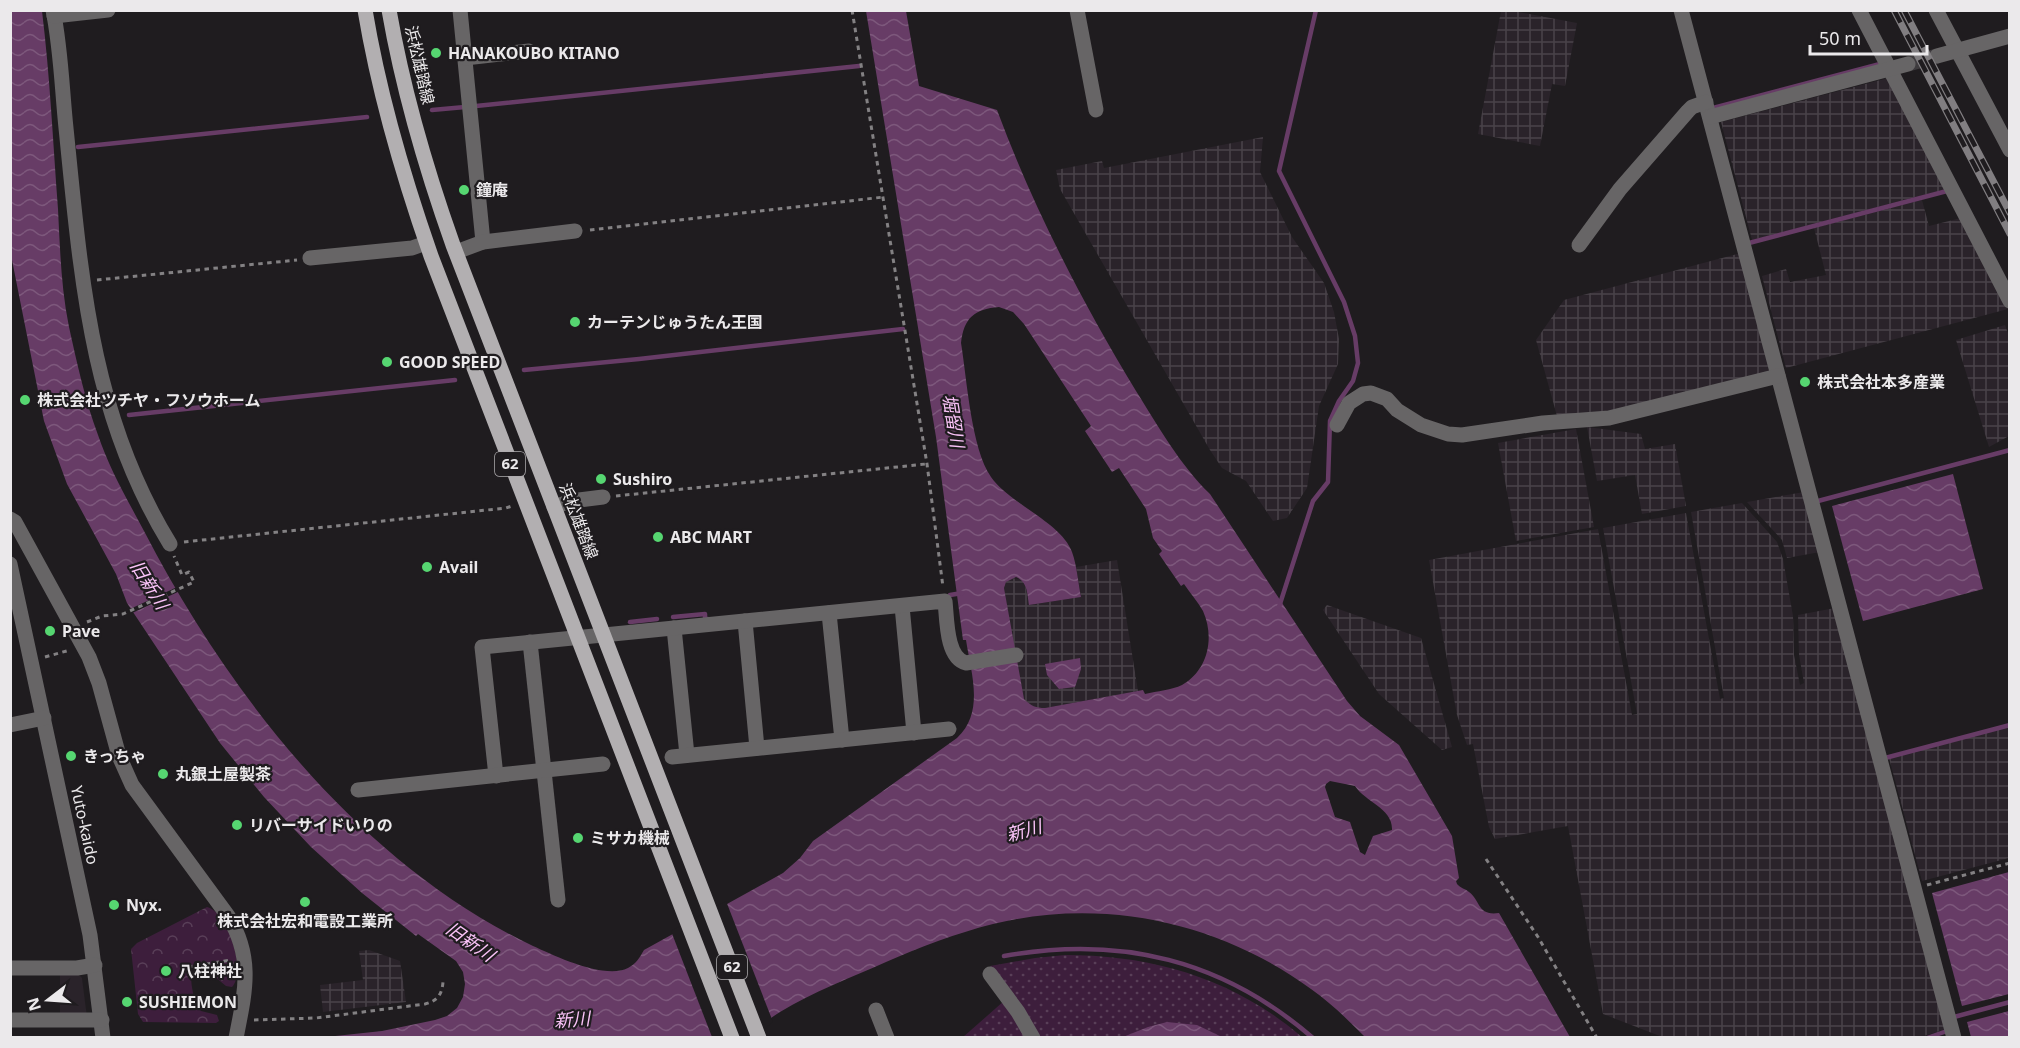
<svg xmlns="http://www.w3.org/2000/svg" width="2020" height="1048" font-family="'Noto Sans','Noto Sans JP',sans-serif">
  <defs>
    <pattern id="industrial-grid" width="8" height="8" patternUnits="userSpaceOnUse" patternTransform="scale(1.5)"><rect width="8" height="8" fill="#2a232a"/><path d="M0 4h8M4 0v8" fill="none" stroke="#494349"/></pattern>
    <pattern id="grass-dots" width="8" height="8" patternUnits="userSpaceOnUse" patternTransform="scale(1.5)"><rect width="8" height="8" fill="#3d1e3c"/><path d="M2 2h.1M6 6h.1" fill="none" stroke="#593f58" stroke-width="1.8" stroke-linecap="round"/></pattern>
    <pattern id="forest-crowns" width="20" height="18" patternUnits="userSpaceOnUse" patternTransform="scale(1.5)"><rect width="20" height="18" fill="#3d1e3c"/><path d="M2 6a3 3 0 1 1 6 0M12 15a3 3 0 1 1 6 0" fill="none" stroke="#593f58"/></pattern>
    <pattern id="water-waves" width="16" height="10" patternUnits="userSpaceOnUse" patternTransform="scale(1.5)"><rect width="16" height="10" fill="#673c66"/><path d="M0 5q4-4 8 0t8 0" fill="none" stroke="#7d587c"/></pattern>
  </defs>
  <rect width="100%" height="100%" fill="#1f1c1f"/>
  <path fill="#2a232a" d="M 60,974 L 78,974 L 82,978 L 87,1017 L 60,1017 Z"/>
  <g fill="url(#industrial-grid)">
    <path d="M 1501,11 L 1513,11 L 1577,23 L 1565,86 L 1552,84 L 1540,146 L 1478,134 Z"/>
    <path d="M 1888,78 L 1946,189 L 1752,240 L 1721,122 Z"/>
    <path d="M 1263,137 L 1260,172 L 1292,237 L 1324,283 L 1334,312 L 1339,339 L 1338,364 L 1319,406 L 1307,488 L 1287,518 L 1273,521 L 1246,481 L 1222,468 L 1210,450 L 1060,189 L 1056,170 L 1102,161 L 1104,168 Z"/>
    <path d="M 1922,200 L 1929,226 L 1961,218 L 2008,309 L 1786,368 L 1762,276 L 1786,269 L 1790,282 L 1826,275 L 1814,228 Z"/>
    <path d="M 1741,253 L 1772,372 L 1631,409 L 1557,416 L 1536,340 L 1564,300 Z"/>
    <path d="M 2005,325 L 2010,339 L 2009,436 L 1989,447 L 1956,340 Z"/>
    <path d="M 1587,427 L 1641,434 L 1645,449 L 1675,444 L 1686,506 L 1642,514 L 1635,475 L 1597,481 Z"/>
    <path d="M 1576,429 L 1594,527 L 1516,541 L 1498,443 Z"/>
    <path d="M 1804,492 L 1820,552 L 1787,558 L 1782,540 L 1747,502 Z"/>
    <path d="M 1742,503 L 1777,542 L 1783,559 L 1793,616 L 1794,655 L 1800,685 L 1804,683 L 1799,655 L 1798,615 L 1835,608 L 1946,1029 L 1918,1038 L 1665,1038 L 1603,1014 L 1568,826 L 1495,839 L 1489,827 L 1473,744 L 1467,745 L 1457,715 L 1429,560 L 1598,529 L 1632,715 L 1637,714 L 1603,528 L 1686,513 L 1720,699 L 1724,698 L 1691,512 Z"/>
    <path d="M 1117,560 L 1138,691 L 1045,708 L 1037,708 L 1029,705 L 1024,699 L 1021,692 L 1004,588 L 1006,582 L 1010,578 L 1021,579 L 1025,584 L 1029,605 L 1081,597 L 1076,567 Z"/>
    <path d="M 1327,605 L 1421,638 L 1452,747 L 1442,750 L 1379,694 L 1323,610 Z"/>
    <path d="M 2009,726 L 2009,858 L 1922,881 L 1889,758 Z"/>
    <path d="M 369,950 L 400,961 L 406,1002 L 323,1012 L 320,985 L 363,980 L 359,951 Z"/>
  </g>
  <g fill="url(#grass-dots)">
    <path d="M 1065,955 C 1154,955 1234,979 1302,1037 L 1039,1037 L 1009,989 L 990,966 L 1035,958 Z"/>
    <path d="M 1004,1001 L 1026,1038 L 962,1038 Z"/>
  </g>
  <path fill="url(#forest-crowns)" d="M 207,907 C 228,912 247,971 232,987 L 226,986 L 197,962 L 195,961 C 187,972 193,995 197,1007 L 201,1011 L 217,1015 L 219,1021 L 216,1023 L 143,1022 L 138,1014 L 131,949 L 137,943 Z"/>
  <g fill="url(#water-waves)" fill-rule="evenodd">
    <path d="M 10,11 L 42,11 C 50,76 53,143 58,209 C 60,248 61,288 69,327 C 77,363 85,400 98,435 C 109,468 127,499 144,531 C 230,697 361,864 533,946 C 555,956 605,980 628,968 C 636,964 640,957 644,950 L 783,873 L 800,858 L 813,841 L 957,738 C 985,712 971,673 966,640 L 963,640 L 936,437 L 866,11 L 906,11 L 919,86 L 997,110 C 1033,207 1082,302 1136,391 C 1158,426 1180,465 1210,494 L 1347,701 L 1360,716 L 1399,745 L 1452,836 L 1459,878 L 1456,881 L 1457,884 C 1460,888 1466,889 1469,892 C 1481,901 1477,916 1499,913 L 1570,1037 L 1365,1037 C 1348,1020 1331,1003 1311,989 C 1219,922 1104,897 993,924 C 957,933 920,947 886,962 C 850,978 813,992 780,1012 C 768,1019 758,1029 747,1037 L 326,1037 L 382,1031 L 435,1020 L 447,1016 L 457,1008 L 463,997 L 465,984 L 463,972 L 456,961 L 418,934 L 416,936 L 362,893 L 311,847 L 264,797 L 220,743 L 127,603 L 116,574 L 67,484 L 44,421 L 11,255 ZM 999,307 L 1013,312 L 1024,324 L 1091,426 L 1085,431 L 1112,472 L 1119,468 L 1146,509 L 1153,538 L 1162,551 L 1159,554 L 1181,586 L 1184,584 C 1190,593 1198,602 1203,611 C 1215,638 1208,670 1182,685 C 1172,690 1157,691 1145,694 L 1143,690 L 1045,708 C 1036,708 1031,706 1024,699 L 1004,588 L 1006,582 L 1016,577 C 1028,582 1027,594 1029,605 L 1081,597 C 1078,582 1077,566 1072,552 C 1061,522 1011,505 991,477 C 971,448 967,379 961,343 C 964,318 974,309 999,307 ZM 1330,781 L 1355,786 C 1365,802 1393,808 1392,830 L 1373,836 L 1365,855 L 1360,852 L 1350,822 L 1335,817 L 1325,787 L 1326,784 Z"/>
    <path d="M 1953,474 L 1983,589 L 1863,621 L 1832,506 Z"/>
    <path d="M 1080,658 L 1081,669 L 1075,687 L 1059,689 L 1047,675 L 1045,664 Z"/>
    <path d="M 2009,872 L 2009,994 L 1962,1006 L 1932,893 Z"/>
    <path d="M 2009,1011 L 2009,1037 L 1971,1037 L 1967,1022 Z"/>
    <path d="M 1167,1022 L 1197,1025 L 1222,1037 L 1123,1037 L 1148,1027 Z"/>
  </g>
  <g fill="#1f1c1f">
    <path d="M 177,587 L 180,591 L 130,614 L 128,610 Z"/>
    <path d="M 726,901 L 773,1022 L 752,1038 L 712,1037 L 671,931 Z"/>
  </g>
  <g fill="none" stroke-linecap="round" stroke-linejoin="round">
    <g stroke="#673c66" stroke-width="4.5">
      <path d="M 476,106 L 859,66"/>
      <path d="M 432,110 L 465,107"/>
      <path d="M 1714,110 L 1713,108 L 1880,64"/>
      <path d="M 78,147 L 367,117"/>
      <path d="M 1749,243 L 1947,191"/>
      <path d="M 524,370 L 639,359 L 903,329"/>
      <path d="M 129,415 L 455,380"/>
      <path d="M 1818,501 L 2010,450"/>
      <path d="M 950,595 L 962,593"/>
      <path d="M 1279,607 L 1313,501 L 1328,482 L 1330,421 L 1339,401 L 1353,381 L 1358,363 L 1355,336 L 1344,302 L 1279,171 L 1316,10"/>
      <path d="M 673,617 L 705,614 L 705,619 L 708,619"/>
      <path d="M 630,622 L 657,619"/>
      <path d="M 1885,758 L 2010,725"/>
      <path d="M 1004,956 C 1121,935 1223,960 1313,1038"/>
      <path d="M 1954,1017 L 2010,1002"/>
      <path d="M 1927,1038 L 1947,1031"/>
    </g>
    <path stroke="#3e3b3e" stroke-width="15" stroke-dasharray="15 8" stroke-linecap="butt" d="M 1908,64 L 1937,56"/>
    <g stroke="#838183" stroke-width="3" stroke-dasharray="4.5 4.5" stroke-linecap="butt">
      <path d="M 852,10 L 927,464 L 943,587"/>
      <path d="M 590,230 L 884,197"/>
      <path d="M 97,280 L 297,260"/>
      <path d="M 616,496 L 926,464"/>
      <path d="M 184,542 L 506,508 L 512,506"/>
      <path d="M 87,622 L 102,616 L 123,614 L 194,582 L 189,572 L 182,575 L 174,556"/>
      <path d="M 45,657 L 70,650"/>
      <path d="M 1486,859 L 1538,937 L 1597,1038"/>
      <path d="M 1927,885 L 2010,863"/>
      <path d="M 188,967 L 231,960"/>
      <path d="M 254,1020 L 316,1018 L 425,1004 C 437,1001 442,995 443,982"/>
    </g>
    <g stroke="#676566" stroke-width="15">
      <path d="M 53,10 C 61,49 62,90 66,128 C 81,275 90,414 170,544"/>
      <path d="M 460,10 L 483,242"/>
      <path d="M 1077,10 L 1096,110"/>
      <path d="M 1681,10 L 1954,1038"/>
      <path d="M 1859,10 L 2010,301"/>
      <path d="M 1936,10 L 2010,150"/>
      <path d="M 54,16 L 108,10"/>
      <path d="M 1937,56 L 2010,36"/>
      <path d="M 465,58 L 529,51"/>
      <path d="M 1710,117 L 1908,64"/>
      <path d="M 1579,245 L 1620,189 L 1688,111 L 1692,107 L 1706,102"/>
      <path d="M 456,252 L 483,242 L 575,231"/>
      <path d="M 310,258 L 412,248 L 426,243"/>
      <path d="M 1337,425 L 1349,403 L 1363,394 L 1371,393 L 1387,399 L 1397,410 L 1421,425 L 1448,434 L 1462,435 L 1543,423 L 1609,418 L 1778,376"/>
      <path d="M 554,507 L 571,501 L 603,497"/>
      <path d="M 10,519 L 15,522 L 89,657 L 99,683 L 119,756 L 132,785 L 228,916 C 254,958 245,992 236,1038"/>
      <path d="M 10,564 L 90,935 L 103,1038"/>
      <path d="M 902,606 L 914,733"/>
      <path d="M 829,613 L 842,740"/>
      <path d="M 745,621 L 757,748"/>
      <path d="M 674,628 L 687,755"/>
      <path d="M 530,642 L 558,900"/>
      <path d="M 10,725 L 44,718"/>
      <path d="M 672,757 L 949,729"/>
      <path d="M 496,776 L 482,647 L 945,601 C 947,619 946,658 966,663 L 1016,655"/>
      <path d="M 358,790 L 603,764"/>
      <path d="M 10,968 L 77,968 L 95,965"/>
      <path d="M 990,974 L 1018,1012 L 1033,1038"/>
      <path d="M 876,1010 L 887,1038"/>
      <path d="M 10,1020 L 102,1020"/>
    </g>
    <g stroke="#b2afb1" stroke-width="15">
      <path d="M 365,10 C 379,94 403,176 431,256 L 732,1038"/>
      <path d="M 389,10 C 403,90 426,169 453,245 L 759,1038"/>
    </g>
    <g stroke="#817e81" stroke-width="7">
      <g id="rail">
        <path d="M 1894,10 L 2010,234"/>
        <path d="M 1904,10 L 2010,213"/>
      </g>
    </g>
    <use href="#rail" stroke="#1f1c1f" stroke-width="4.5" stroke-dasharray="14" stroke-linecap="butt"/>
  </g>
  <g fill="#56d671" stroke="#1f1c1f" stroke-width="2">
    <circle cx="436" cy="53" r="6"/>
    <circle cx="464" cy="190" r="6"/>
    <circle cx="575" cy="322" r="6"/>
    <circle cx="387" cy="362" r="6"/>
    <circle cx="1805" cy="382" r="6"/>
    <circle cx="25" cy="400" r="6"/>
    <circle cx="601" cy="479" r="6"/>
    <circle cx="658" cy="537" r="6"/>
    <circle cx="427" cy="567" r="6"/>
    <circle cx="50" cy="631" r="6"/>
    <circle cx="71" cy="756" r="6"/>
    <circle cx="163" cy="774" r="6"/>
    <circle cx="237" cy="825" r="6"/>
    <circle cx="578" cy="838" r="6"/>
    <circle cx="305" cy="902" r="6"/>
    <circle cx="114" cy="905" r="6"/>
    <circle cx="166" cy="971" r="6"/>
    <circle cx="127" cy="1002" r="6"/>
  </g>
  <g text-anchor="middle" stroke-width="4.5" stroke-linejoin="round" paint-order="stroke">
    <g fill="#1f1c1f" stroke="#aeacae" stroke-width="1.5">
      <rect x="495" y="452" width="30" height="24" rx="4.5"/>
      <rect x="717" y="955" width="30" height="24" rx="4.5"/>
    </g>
    <g font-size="15" font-weight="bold" fill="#ebe9eb">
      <text x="510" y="469">62</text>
      <text x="732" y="972">62</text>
    </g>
    <g font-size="16" font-weight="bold" fill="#ebe9eb" stroke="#1f1c1f" text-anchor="start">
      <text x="448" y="59">HANAKOUBO KITANO</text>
      <text x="476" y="196">鐘庵</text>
      <text x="587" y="328">カーテンじゅうたん王国</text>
      <text x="399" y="368">GOOD SPEED</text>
      <text x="1817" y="388">株式会社本多産業</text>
      <text x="37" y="406">株式会社ツチヤ・フソウホーム</text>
      <text x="613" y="485">Sushiro</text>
      <text x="670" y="543">ABC MART</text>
      <text x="439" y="573">Avail</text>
      <text x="62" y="637">Pave</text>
      <text x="83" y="762">きっちゃ</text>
      <text x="175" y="780">丸銀土屋製茶</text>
      <text x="249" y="831">リバーサイドいりの</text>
      <text x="590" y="844">ミサカ機械</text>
      <text x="126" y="911">Nyx.</text>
      <text x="305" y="927" text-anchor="middle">株式会社宏和電設工業所</text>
      <text x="178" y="977">八柱神社</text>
      <text x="139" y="1008">SUSHIEMON</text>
    </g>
    <g font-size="16" fill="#ebe9eb" stroke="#1f1c1f">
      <text transform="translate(420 65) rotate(77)" y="6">浜松雄踏線</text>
      <text transform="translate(579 521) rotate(69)" y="6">浜松雄踏線</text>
      <text transform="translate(85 825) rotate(78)" y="6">Yuto-kaido</text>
    </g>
    <g font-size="18" font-style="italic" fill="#fac3f8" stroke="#1f1c1f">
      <text transform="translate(953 421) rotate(81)" y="6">堀留川</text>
      <text transform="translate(149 585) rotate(58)" y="6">旧新川</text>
      <text transform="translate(1024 831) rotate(-15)" y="6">新川</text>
      <text transform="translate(470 942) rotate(35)" y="6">旧新川</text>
      <text transform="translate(572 1020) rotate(-4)" y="6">新川</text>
    </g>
  </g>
  <rect width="2020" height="1048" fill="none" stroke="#ebe9eb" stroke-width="24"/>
  <g transform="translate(48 1000) rotate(253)" stroke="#1f1c1f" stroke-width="4.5" paint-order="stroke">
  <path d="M0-4.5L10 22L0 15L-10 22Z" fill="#ebe9eb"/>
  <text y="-9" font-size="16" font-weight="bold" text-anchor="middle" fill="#ebe9eb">N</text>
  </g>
  <path d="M1810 45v9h117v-9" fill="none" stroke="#ebe9eb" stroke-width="3"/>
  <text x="1819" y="45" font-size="18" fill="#ebe9eb" stroke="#1f1c1f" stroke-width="4.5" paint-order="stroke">50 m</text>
</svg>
